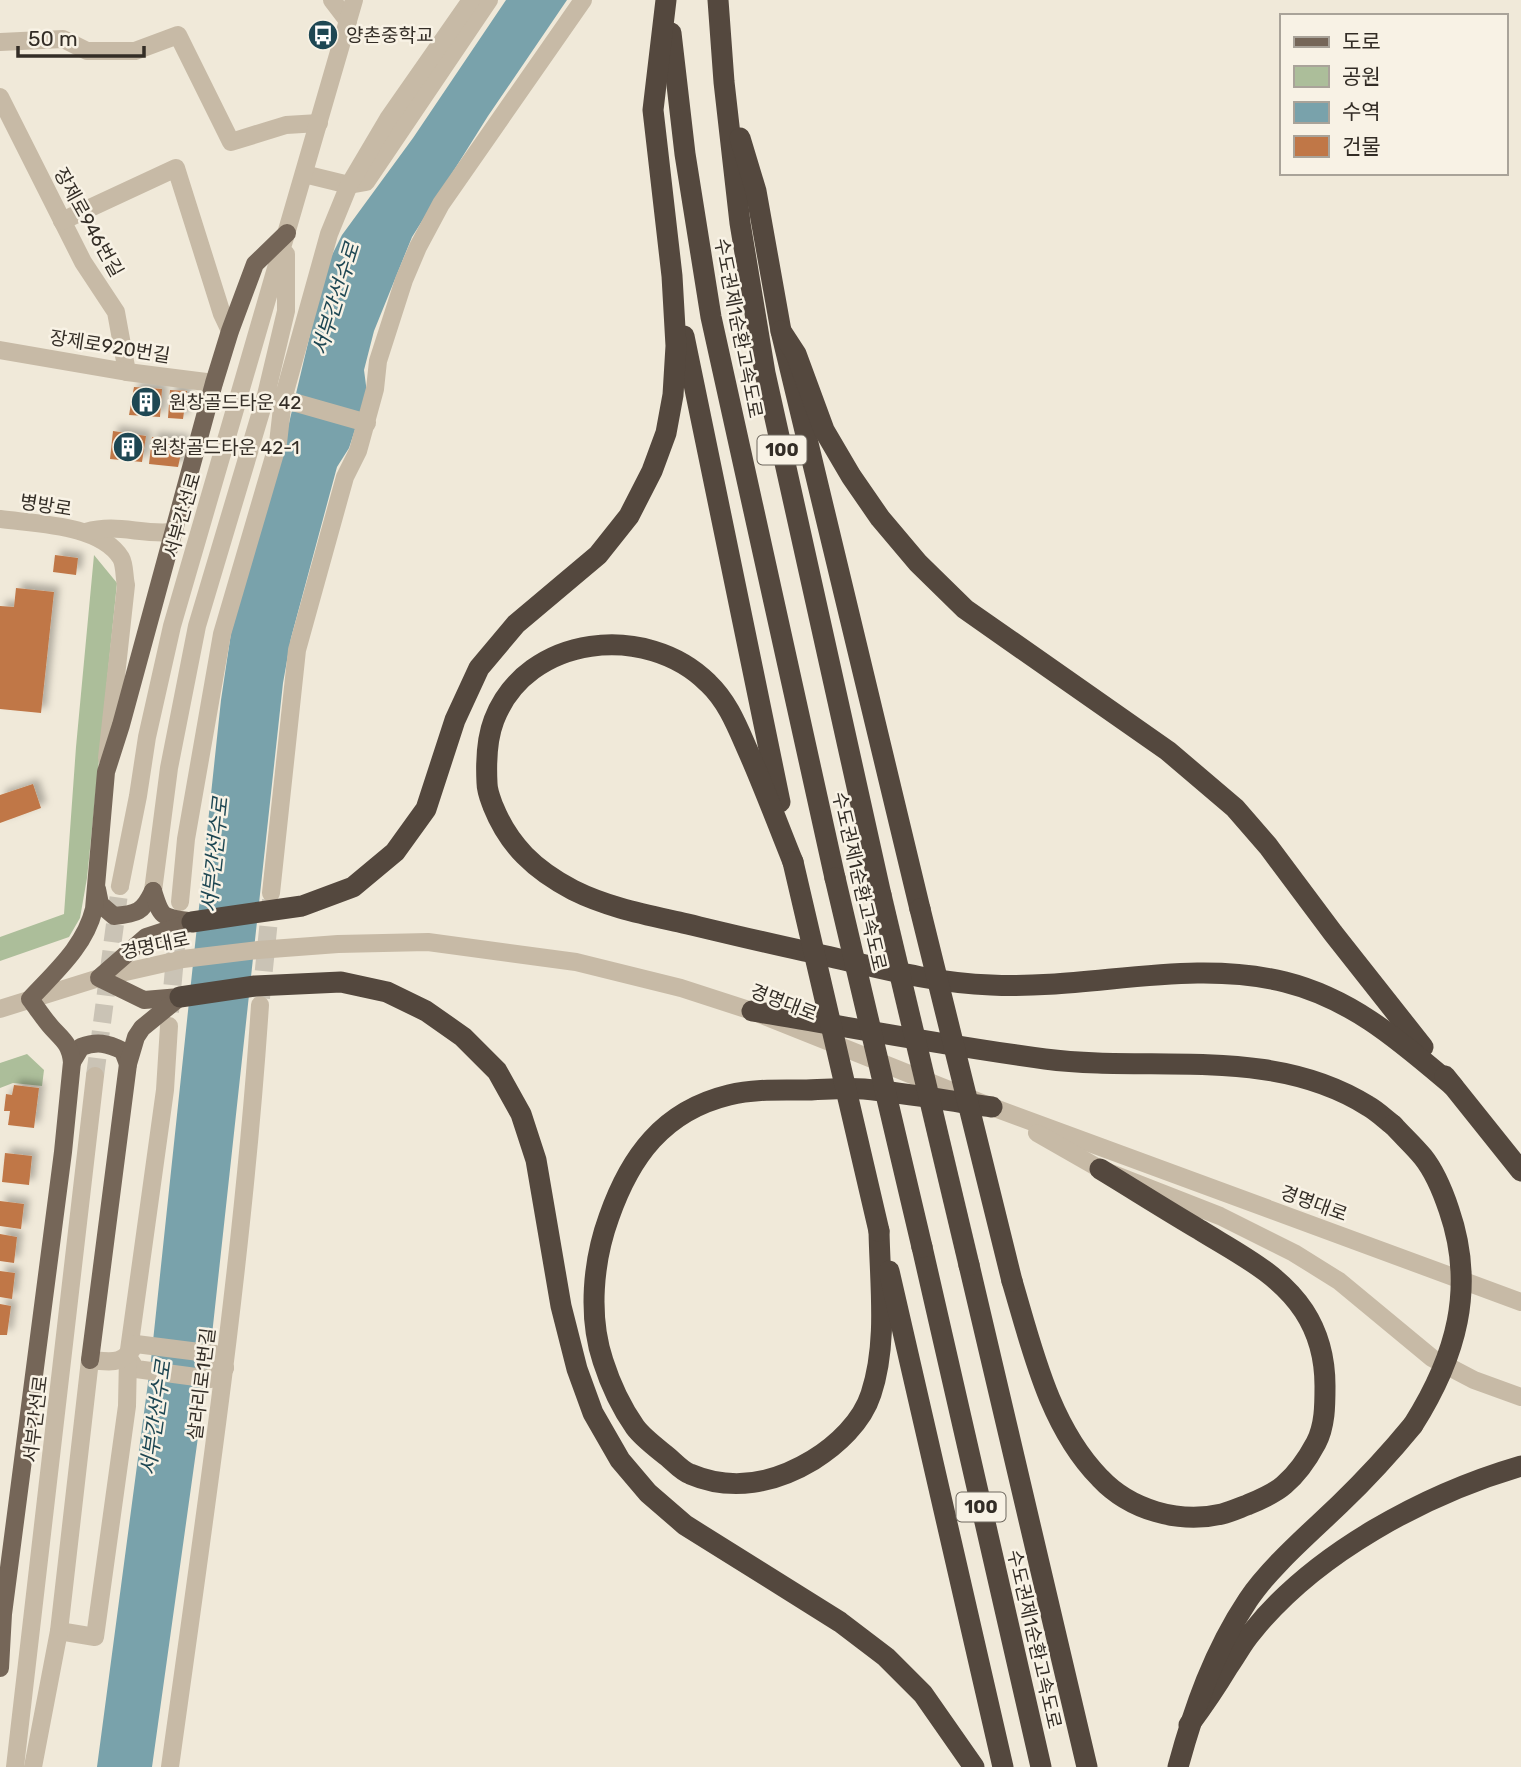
<svg xmlns="http://www.w3.org/2000/svg" width="1521" height="1767" font-family="Rubik,'Noto Sans KR',sans-serif">
  <defs>
    <filter id="shadow"><feDropShadow dx="5.5" dy="-5.5" stdDeviation="3.5" flood-color="#0004"/></filter>
  </defs>
  <rect width="100%" height="100%" fill="#f0e9d9"/>
  <g fill="#acbe9a">
    <path d="M 94,555 L 117,583 L 87,878 L 80,918 L 69,937 L 0,961 L 0,937 L 64,914 L 76,747 Z"/>
    <path d="M 27,1054 L 44,1070 L 42,1086 L 13,1083 L 0,1088 L 0,1063 Z"/>
  </g>
  <path fill="#79a2ab" d="M 506,0 L 567,0 L 488,116 L 412,237 L 374,331 L 364,370 L 367,393 L 349,448 L 337,467 L 291,638 L 283,683 L 211,1344 L 152,1767 L 97,1767 L 151,1360 L 221,700 L 231,633 L 281,457 L 326,267 L 342,235 L 413,138 Z"/>
  <g fill="#c07747" filter="url(#shadow)">
    <path d="M 134,387 L 162,389 L 160,417 L 129,415 Z"/>
    <path d="M 170,390 L 187,391 L 183,419 L 168,418 Z"/>
    <path d="M 113,431 L 146,436 L 142,462 L 110,459 Z"/>
    <path d="M 152,437 L 184,440 L 178,467 L 149,464 Z"/>
    <path d="M 55,555 L 78,558 L 76,575 L 53,572 Z"/>
    <path d="M 16,588 L 54,592 L 41,713 L 0,709 L 0,606 L 14,607 Z"/>
    <path d="M 33,784 L 41,808 L 0,823 L 0,795 Z"/>
    <path d="M 14,1085 L 39,1088 L 34,1128 L 8,1125 L 10,1111 L 4,1111 L 6,1094 L 12,1095 Z"/>
    <path d="M 5,1153 L 32,1156 L 29,1185 L 2,1182 Z"/>
    <path d="M 0,1201 L 24,1204 L 21,1229 L 0,1226 Z"/>
    <path d="M 0,1234 L 17,1237 L 14,1263 L 0,1261 Z"/>
    <path d="M 0,1271 L 15,1273 L 12,1299 L 0,1297 Z"/>
    <path d="M 0,1304 L 11,1306 L 7,1335 L 0,1335 Z"/>
  </g>
  <g fill="none" stroke-linecap="round" stroke-linejoin="round">
    <g stroke="#cac3b5" stroke-width="18" stroke-dasharray="18 9" stroke-linecap="butt">
      <path d="M 261,998 L 271,900"/>
      <path d="M 170,1012 L 179,915"/>
      <path d="M 95,1076 L 120,886"/>
    </g>
    <g stroke="#c7baa6" stroke-width="18">
      <path d="M 332,0 L 348,21"/>
      <path d="M 0,42 L 63,39 L 87,51 L 135,51 L 178,35 L 231,142 L 286,125 L 319,123"/>
      <path d="M 0,97 L 83,262 L 116,312 L 127,372"/>
      <path d="M 304,174 L 349,185 L 366,182 L 489,0"/>
      <path d="M 62,221 L 176,168 L 222,314 L 230,331"/>
      <path d="M 0,350 L 127,372 L 214,383"/>
      <path d="M 272,396 L 367,423"/>
      <path d="M 0,519 C 35,524 100,524 121,558 C 125,565 124,577 126,585 L 107,758"/>
      <path d="M 86,532 C 117,523 140,535 172,532"/>
      <path d="M 120,886 L 138,796 L 147,737 L 172,626 L 354,0"/>
      <path d="M 153,891 L 169,768 L 197,626 L 266,395 L 286,311 L 286,254"/>
      <path d="M 271,893 L 297,650 L 345,477 L 358,451 L 375,389 L 378,361 L 404,280 L 418,247 L 441,204 L 583,0"/>
      <path d="M 180,902 L 186,839 L 222,634 L 278,443 L 283,399 L 329,234 L 349,185 L 388,119 L 471,0"/>
      <path d="M 0,1009 L 99,978 L 183,959 L 258,950 L 338,944 L 428,942 L 576,962 L 681,988 L 752,1011 L 992,1107 L 1521,1302"/>
      <path d="M 1037,1133 L 1100,1169 L 1220,1216 L 1294,1253 L 1339,1281 L 1432,1358 L 1474,1380 L 1521,1397"/>
      <path d="M 128,1357 L 136,1369 L 211,1379 L 225,1368"/>
      <path d="M 59,1631 L 95,1637 L 127,1406 L 128,1357 L 165,1090 L 169,1026"/>
      <path d="M 15,1767 L 95,1076"/>
      <path d="M 33,1767 L 59,1631 L 90,1360 C 114,1362 122,1365 136,1344 L 215,1354 L 225,1368"/>
      <path d="M 170,1767 C 205,1514 243,1261 260,1005"/>
    </g>
    <g stroke="#756658" stroke-width="18">
      <path d="M 97,889 L 100,904 L 114,916 C 137,914 143,912 153,891"/>
      <path d="M 153,891 C 161,917 161,917 188,921"/>
      <path d="M 180,997 L 144,1000 L 99,978 L 146,937 L 192,922"/>
      <path d="M 72,1062 L 81,1047 C 97,1041 107,1043 123,1051 L 128,1064"/>
      <path d="M 90,1360 L 128,1064 L 136,1037 L 142,1028 L 180,997"/>
      <path d="M 0,1668 L 3,1614 L 63,1152 L 72,1062 C 70,1044 63,1040 52,1028 C 44,1019 37,1008 30,999 C 56,971 85,946 94,909 L 106,772 L 121,725 L 214,383 L 230,331 L 255,264 L 287,233"/>
    </g>
    <g stroke="#54483e" stroke-width="21">
      <path d="M 718,0 L 724,82 L 740,223 L 765,373 L 881,895"/>
      <path d="M 671,33 L 685,154 L 711,317 L 835,878"/>
      <path d="M 740,138 L 756,191 L 781,331 L 920,909"/>
      <path d="M 781,331 L 796,354 L 824,430 L 851,476 L 880,518 L 918,563 L 965,609 L 1168,751 L 1235,808 L 1268,846 L 1333,933 L 1423,1047"/>
      <path d="M 684,336 L 780,802"/>
      <path d="M 793,862 C 778,825 764,787 748,751 C 737,726 728,702 708,683 C 647,622 527,634 494,720 C 487,738 486,763 487,783 C 487,791 490,798 493,806 C 509,846 535,870 573,890 C 607,907 643,914 679,922 C 721,932 762,942 804,951 C 865,964 928,983 991,985 C 1089,990 1189,958 1285,982 C 1353,999 1401,1042 1453,1086"/>
      <path d="M 192,922 L 302,906 L 353,887 L 395,852 L 426,809 L 455,720 L 479,668 L 516,624 L 598,555 L 629,516 L 652,471 L 666,433 L 673,395 L 676,346 L 672,276 L 653,110 L 666,0"/>
      <path d="M 180,997 L 255,986 L 341,982 L 387,992 L 426,1011 L 463,1037 L 497,1071 L 521,1114 L 536,1160 L 561,1306 L 577,1369 L 593,1413 L 620,1460 L 648,1493 L 685,1525 L 840,1622 L 886,1657 L 923,1694 L 974,1767"/>
      <path d="M 752,1011 C 849,1027 947,1046 1045,1059 C 1153,1073 1271,1045 1368,1106 C 1377,1111 1385,1119 1393,1125"/>
      <path d="M 1445,1076 L 1521,1171"/>
      <path d="M 879,1231 C 880,1284 888,1343 871,1394 C 862,1422 837,1445 813,1460 C 775,1483 732,1492 690,1474 C 682,1471 674,1462 668,1457 C 657,1448 643,1438 635,1427 C 621,1407 610,1383 603,1361 C 588,1316 593,1261 609,1217 C 630,1157 663,1111 729,1095 C 753,1089 778,1090 802,1090 C 822,1090 843,1087 864,1089 C 906,1093 949,1101 992,1107"/>
      <path d="M 922,1247 L 1041,1767"/>
      <path d="M 969,1265 L 1087,1767"/>
      <path d="M 889,1271 L 1003,1767"/>
      <path d="M 1012,1281 C 1032,1348 1049,1426 1100,1478 C 1130,1510 1179,1524 1222,1514 C 1230,1512 1239,1508 1247,1505 C 1259,1500 1274,1494 1284,1485 C 1297,1474 1308,1458 1316,1443 C 1325,1426 1325,1405 1325,1386 C 1325,1358 1319,1334 1304,1311 C 1279,1273 1237,1253 1200,1230 C 1166,1210 1133,1189 1100,1169"/>
      <path d="M 1189,1725 C 1203,1706 1216,1687 1228,1667 C 1236,1656 1243,1642 1252,1632 C 1315,1553 1425,1494 1521,1466"/>
      <path d="M 1178,1767 C 1194,1708 1214,1651 1248,1600 C 1270,1567 1311,1532 1340,1504 C 1366,1479 1390,1453 1413,1425"/>
    </g>
    <g stroke="#54483e" stroke-width="21">
      <path d="M 793,862 L 879,1231"/>
      <path d="M 835,878 L 922,1247"/>
      <path d="M 881,895 L 969,1265"/>
      <path d="M 920,909 L 1012,1281"/>
      <path d="M 1393,1125 C 1403,1136 1414,1146 1423,1157 C 1435,1172 1443,1192 1449,1210 C 1476,1288 1456,1357 1413,1425"/>
    </g>
  </g>
  <defs>
    <g id="bus-disc" transform="scale(1.575)"><circle r="9.5" fill="#1e4753" stroke="#f8f2e5"/><path d="M-5-6H5V4H4V6H2V4H-2V6H-4V4H-5ZM-3.5-4V0h7V-4ZM-3.5 1.2v1.5H-2V1.2ZM2 1.2v1.5H3.5V1.2Z" fill="#fff"/></g>
    <g id="building-disc" transform="scale(1.575)"><circle r="9.5" fill="#1e4753" stroke="#f8f2e5"/><path d="M-4-6H4V6H1V3H-1V6H-4ZM-2.5-4.3h1.7v1.8h-1.7ZM.8-4.3h1.7v1.8H.8ZM-2.5-1h1.7V.8h-1.7ZM.8-1h1.7V.8H.8Z" fill="#fff"/></g>
  </defs>
  <g fill-rule="evenodd">
    <use href="#bus-disc" x="323" y="35"/>
    <use href="#building-disc" x="146" y="402"/>
    <use href="#building-disc" x="128" y="447"/>
  </g>
  <g text-anchor="middle" stroke-width="5" stroke-linejoin="round" paint-order="stroke">
    <g fill="#f8f2e5" stroke="#6e685f" stroke-width="2">
      <rect x="757.5" y="435.5" width="49" height="29" rx="5"/>
      <rect x="956.5" y="1492.5" width="49" height="29" rx="5"/>
    </g>
    <g font-size="18" font-weight="bold" fill="#332d26">
      <text x="782" y="456">100</text>
      <text x="981" y="1513">100</text>
    </g>
    <g font-size="19" fill="#332d26" stroke="#f8f2e5" text-anchor="start">
      <text x="346" y="42">양촌중학교</text>
      <text x="169" y="409">원창골드타운 42</text>
      <text x="151" y="454">원창골드타운 42-1</text>
    </g>
    <g font-size="19" fill="#332d26" stroke="#f8f2e5">
      <text transform="translate(89 222) rotate(61)" y="7">장제로946번길</text>
      <text transform="translate(739 328) rotate(79)" y="7">수도권제1순환고속도로</text>
      <text transform="translate(110 346) rotate(9)" y="7">장제로920번길</text>
      <text transform="translate(46 505) rotate(9)" y="7">병방로</text>
      <text transform="translate(182 515) rotate(-74)" y="7">서부간선로</text>
      <text transform="translate(860 881) rotate(77)" y="7">수도권제1순환고속도로</text>
      <text transform="translate(155 945) rotate(-12)" y="7">경명대로</text>
      <text transform="translate(784 1002) rotate(21)" y="7">경명대로</text>
      <text transform="translate(1314 1203) rotate(20)" y="7">경명대로</text>
      <text transform="translate(201 1384) rotate(-83)" y="7">살라리로1번길</text>
      <text transform="translate(35 1419) rotate(-83)" y="7">서부간선로</text>
      <text transform="translate(1035 1639) rotate(77)" y="7">수도권제1순환고속도로</text>
    </g>
    <g font-size="21" font-style="italic" fill="#1e4753" stroke="#f8f2e5">
      <text transform="translate(336 299) rotate(-73)" y="7">서부간선수로</text>
      <text transform="translate(215 855) rotate(-84)" y="7">서부간선수로</text>
      <text transform="translate(156 1418) rotate(-82)" y="7">서부간선수로</text>
    </g>
  </g>
  <rect x="1280" y="14" width="228" height="161" fill="#f8f2e5" stroke="#a9a399" stroke-width="2"/>
  <rect x="1294" y="37" width="35" height="10" fill="#756658" stroke="#a9a399" stroke-width="2"/>
  <text x="1342" y="49" font-size="21" fill="#332d26">도로</text>
  <rect x="1294" y="66" width="35" height="21" fill="#acbe9a" stroke="#a9a399" stroke-width="2"/>
  <text x="1342" y="84" font-size="21" fill="#332d26">공원</text>
  <rect x="1294" y="102" width="35" height="21" fill="#79a2ab" stroke="#a9a399" stroke-width="2"/>
  <text x="1342" y="119" font-size="21" fill="#332d26">수역</text>
  <rect x="1294" y="136" width="35" height="21" fill="#c07747" stroke="#a9a399" stroke-width="2"/>
  <text x="1342" y="154" font-size="21" fill="#332d26">건물</text>
  <path d="M18 46v10h126v-10" fill="none" stroke="#332d26" stroke-width="3.5"/>
  <text x="28" y="46" font-size="21" fill="#332d26" stroke="#f8f2e5" stroke-width="5" paint-order="stroke">50 m</text>
</svg>
